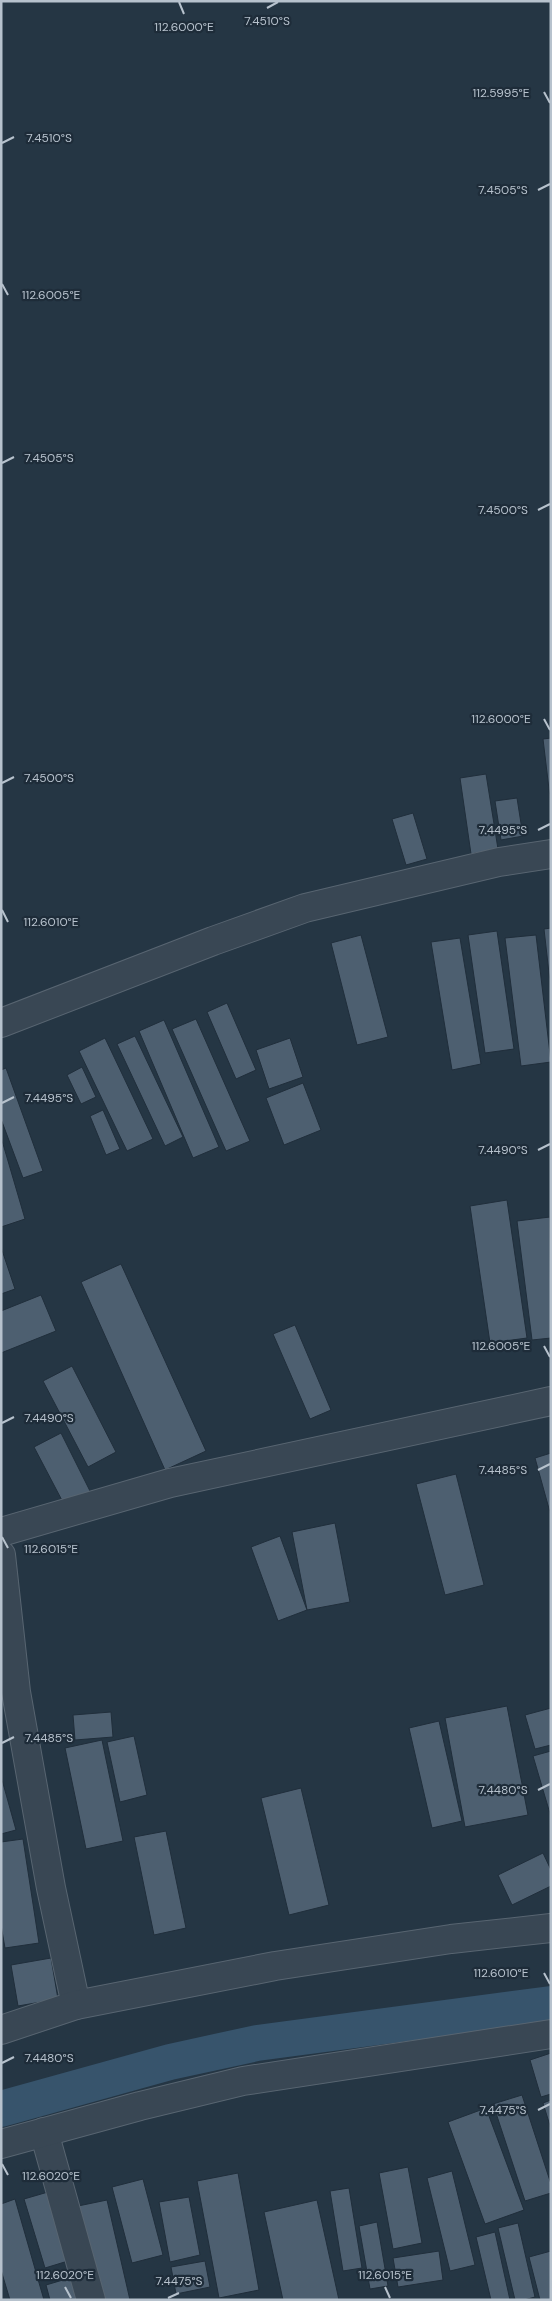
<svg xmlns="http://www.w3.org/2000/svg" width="552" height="2301" font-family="'DM Sans',sans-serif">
  <rect width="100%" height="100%" fill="#253644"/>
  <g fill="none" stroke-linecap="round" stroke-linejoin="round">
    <path stroke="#37546c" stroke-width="36" d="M 1,2109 L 170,2062 L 257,2043 L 551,2004"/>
  </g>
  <g fill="#4d5f70" stroke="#202e3b">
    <path d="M 551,738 L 551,806 L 543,739 Z"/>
    <path d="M 486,774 L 498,849 L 471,854 L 460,778 Z"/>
    <path d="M 517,798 L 523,836 L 501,840 L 495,801 Z"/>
    <path d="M 413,813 L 427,859 L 406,865 L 392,819 Z"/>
    <path d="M 551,928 L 551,991 L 544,929 Z"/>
    <path d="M 497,931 L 514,1049 L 485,1053 L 468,935 Z"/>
    <path d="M 361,935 L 388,1037 L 357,1045 L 331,943 Z"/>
    <path d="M 536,935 L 551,1062 L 521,1066 L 505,938 Z"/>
    <path d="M 460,938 L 481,1064 L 452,1070 L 431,942 Z"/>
    <path d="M 227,1003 L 256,1070 L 236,1079 L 207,1012 Z"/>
    <path d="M 196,1019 L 250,1141 L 226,1151 L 172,1029 Z"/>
    <path d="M 164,1020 L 219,1147 L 193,1158 L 139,1031 Z"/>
    <path d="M 135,1036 L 183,1137 L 165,1146 L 117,1044 Z"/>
    <path d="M 105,1038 L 153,1139 L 127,1151 L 79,1051 Z"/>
    <path d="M 290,1038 L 303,1077 L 269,1089 L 256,1050 Z"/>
    <path d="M 82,1067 L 96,1097 L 81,1104 L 67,1075 Z"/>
    <path d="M 6,1068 L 43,1171 L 23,1178 L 1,1119 L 1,1070 Z"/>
    <path d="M 303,1083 L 321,1130 L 284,1145 L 266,1098 Z"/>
    <path d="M 103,1110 L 120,1149 L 106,1155 L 90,1116 Z"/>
    <path d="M 1,1137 L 25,1219 L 1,1227 Z"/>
    <path d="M 507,1200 L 527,1338 L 490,1343 L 470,1206 Z"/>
    <path d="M 550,1217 L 551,1338 L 532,1340 L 517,1221 Z"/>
    <path d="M 1,1247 L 15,1289 L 1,1294 Z"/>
    <path d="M 121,1264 L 206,1451 L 165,1470 L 81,1282 Z"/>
    <path d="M 41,1295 L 56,1331 L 1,1353 L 1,1311 Z"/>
    <path d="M 295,1325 L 331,1410 L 310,1419 L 273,1334 Z"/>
    <path d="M 72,1366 L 116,1452 L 88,1467 L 43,1381 Z"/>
    <path d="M 61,1433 L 92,1495 L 66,1508 L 34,1447 Z"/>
    <path d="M 551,1453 L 551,1516 L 535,1458 Z"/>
    <path d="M 456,1474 L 484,1585 L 445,1595 L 416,1484 Z"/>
    <path d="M 335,1523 L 350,1602 L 307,1610 L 292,1532 Z"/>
    <path d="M 280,1536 L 307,1610 L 278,1621 L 251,1547 Z"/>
    <path d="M 507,1706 L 528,1815 L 465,1827 L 445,1718 Z"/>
    <path d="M 551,1708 L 551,1745 L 535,1749 L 525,1715 Z"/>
    <path d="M 111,1712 L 113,1737 L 75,1740 L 73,1715 Z"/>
    <path d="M 439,1721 L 462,1821 L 432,1828 L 409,1728 Z"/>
    <path d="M 134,1736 L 147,1795 L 120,1802 L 107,1742 Z"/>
    <path d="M 102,1740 L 123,1841 L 86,1849 L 65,1748 Z"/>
    <path d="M 551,1751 L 551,1817 L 533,1756 Z"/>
    <path d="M 1,1776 L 16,1830 L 1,1834 Z"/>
    <path d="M 301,1788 L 329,1905 L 289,1915 L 261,1798 Z"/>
    <path d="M 166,1831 L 186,1928 L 154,1935 L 134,1837 Z"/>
    <path d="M 23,1839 L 39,1943 L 5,1948 L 1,1925 L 1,1842 Z"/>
    <path d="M 543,1853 L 551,1870 L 551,1886 L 512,1905 L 498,1875 Z"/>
    <path d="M 51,1958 L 58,1999 L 18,2006 L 11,1965 Z"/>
    <path d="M 551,2053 L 551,2094 L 541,2097 L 530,2060 Z"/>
    <path d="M 522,2095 L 551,2184 L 551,2193 L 525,2201 L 493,2104 Z"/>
    <path d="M 551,2100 L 551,2129 L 543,2103 Z"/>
    <path d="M 486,2108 L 524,2210 L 485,2224 L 448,2122 Z"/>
    <path d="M 408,2167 L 422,2243 L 393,2249 L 379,2173 Z"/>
    <path d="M 452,2171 L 475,2265 L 450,2271 L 427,2178 Z"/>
    <path d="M 238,2173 L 259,2290 L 219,2298 L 197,2181 Z"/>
    <path d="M 143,2179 L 163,2255 L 132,2263 L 112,2187 Z"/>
    <path d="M 349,2188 L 362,2268 L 343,2271 L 330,2191 Z"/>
    <path d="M 48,2192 L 68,2261 L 45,2268 L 24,2199 Z"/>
    <path d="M 189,2197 L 200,2255 L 170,2262 L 159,2202 Z"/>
    <path d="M 15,2199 L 44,2300 L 10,2300 L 1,2270 L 1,2204 Z"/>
    <path d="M 107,2200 L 130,2300 L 99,2300 L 78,2206 Z"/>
    <path d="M 317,2200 L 339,2300 L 283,2300 L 264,2212 Z"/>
    <path d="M 377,2222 L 388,2286 L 370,2289 L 359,2226 Z"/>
    <path d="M 518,2223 L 535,2297 L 524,2300 L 515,2300 L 498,2228 Z"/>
    <path d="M 495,2232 L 510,2300 L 491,2300 L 476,2237 Z"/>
    <path d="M 439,2251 L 443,2280 L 398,2287 L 393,2258 Z"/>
    <path d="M 551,2251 L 551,2300 L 540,2300 L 529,2257 Z"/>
    <path d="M 205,2261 L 210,2287 L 176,2294 L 171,2267 Z"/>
    <path d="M 73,2277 L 79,2300 L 50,2300 L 46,2285 Z"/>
  </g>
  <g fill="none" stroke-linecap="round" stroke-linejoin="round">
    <g stroke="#586571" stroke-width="30">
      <g id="minor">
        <path d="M 1,1023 L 213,941 L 305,908 L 499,862 L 551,854"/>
        <path d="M 1,1532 L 170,1483 L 551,1401"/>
        <path d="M 1,1555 L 16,1692 L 51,1888 L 76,2005"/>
        <path d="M 1,2030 L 76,2005 L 275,1966 L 451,1939 L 551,1928"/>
        <path d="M 44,2132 L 91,2300"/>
        <path d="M 1,2144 L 140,2106 L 243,2081 L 551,2034"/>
      </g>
    </g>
    <use href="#minor" stroke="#394754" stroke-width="28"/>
  </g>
  <path fill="none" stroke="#b7c2cd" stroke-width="2" d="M 179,2 L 184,14M 267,8 L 278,2M 544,92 L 550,103M 2,143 L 14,137M 538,190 L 550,184M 2,284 L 8,295M 2,463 L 14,457M 538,510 L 550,504M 544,719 L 550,730M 2,783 L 14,777M 538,830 L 550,824M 2,910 L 8,922M 2,1103 L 14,1097M 538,1150 L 550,1144M 544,1346 L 550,1357M 2,1423 L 14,1417M 538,1470 L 550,1464M 2,1537 L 8,1548M 2,1743 L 14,1737M 538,1790 L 550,1784M 544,1973 L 550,1984M 2,2063 L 14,2057M 538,2110 L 550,2104M 2,2164 L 8,2175M 65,2287 L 71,2298M 385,2287 L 390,2298M 168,2298 L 179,2293"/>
  <g font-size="12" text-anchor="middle" fill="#b7c2cd" stroke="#1e2c39" stroke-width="4.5" stroke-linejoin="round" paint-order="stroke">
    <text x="267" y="25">7.4510°S</text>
    <text x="184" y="31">112.6000°E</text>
    <text x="501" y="97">112.5995°E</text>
    <text x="49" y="142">7.4510°S</text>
    <text x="503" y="194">7.4505°S</text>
    <text x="51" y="299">112.6005°E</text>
    <text x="49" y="462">7.4505°S</text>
    <text x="503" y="514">7.4500°S</text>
    <text x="501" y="723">112.6000°E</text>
    <text x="49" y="782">7.4500°S</text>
    <text x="503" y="834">7.4495°S</text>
    <text x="51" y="926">112.6010°E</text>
    <text x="49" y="1102">7.4495°S</text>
    <text x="503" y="1154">7.4490°S</text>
    <text x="501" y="1350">112.6005°E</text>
    <text x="49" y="1422">7.4490°S</text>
    <text x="503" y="1474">7.4485°S</text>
    <text x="51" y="1553">112.6015°E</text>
    <text x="49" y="1742">7.4485°S</text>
    <text x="503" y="1794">7.4480°S</text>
    <text x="501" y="1977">112.6010°E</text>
    <text x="49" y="2062">7.4480°S</text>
    <text x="503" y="2114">7.4475°S</text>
    <text x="51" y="2180">112.6020°E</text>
    <text x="65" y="2279">112.6020°E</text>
    <text x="385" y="2279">112.6015°E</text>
    <text x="179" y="2285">7.4475°S</text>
  </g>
  <rect width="552" height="2301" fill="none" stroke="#b7c2cd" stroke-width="5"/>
</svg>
